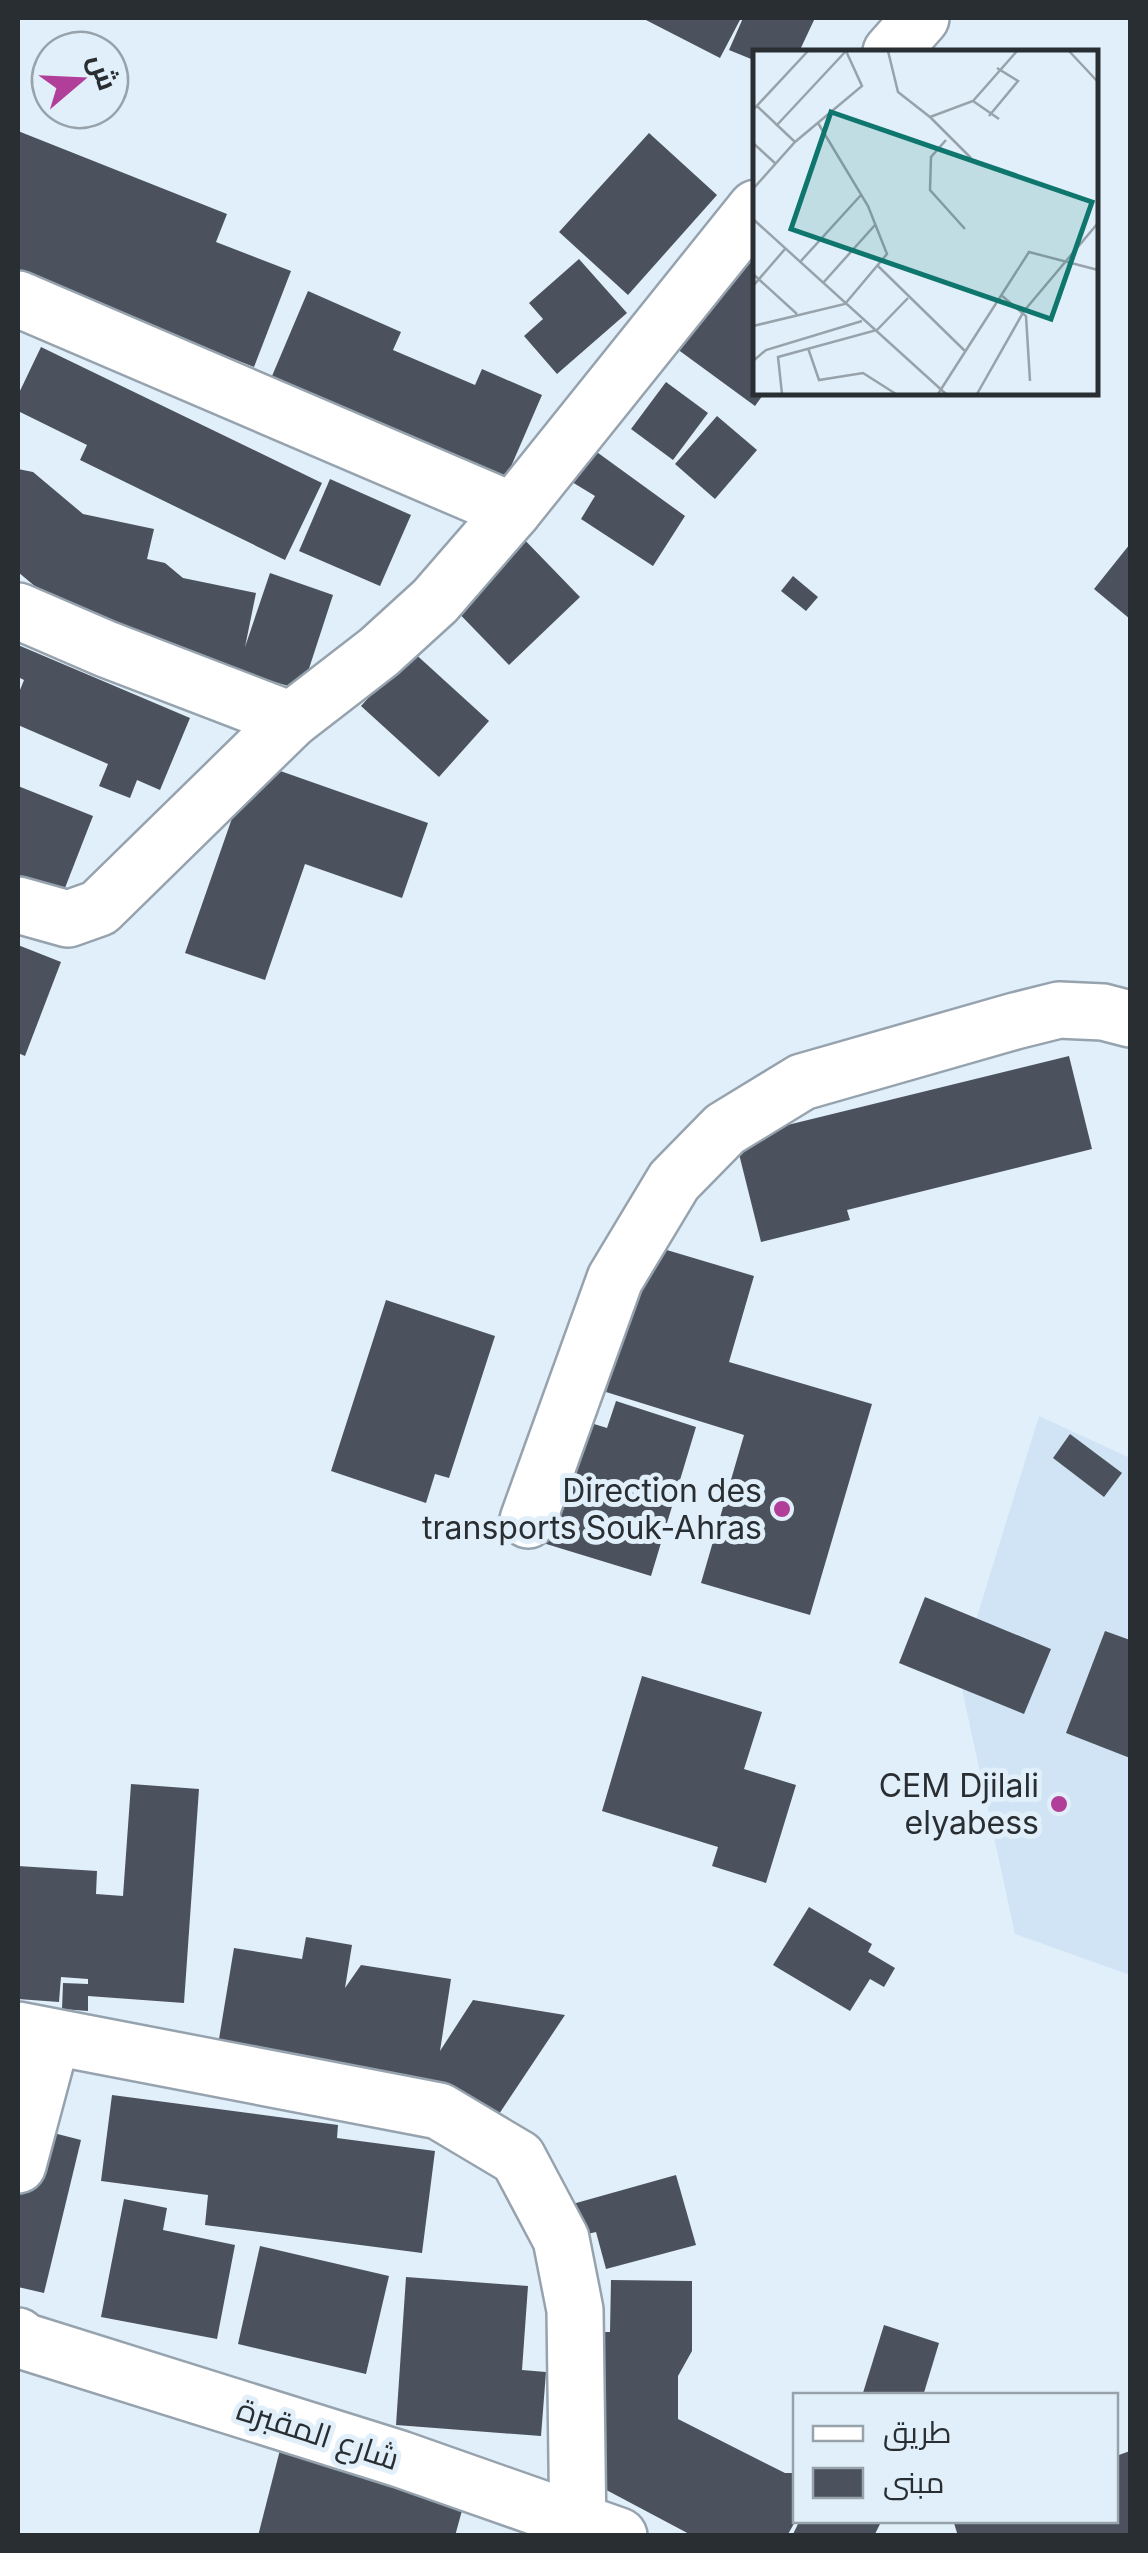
<svg xmlns="http://www.w3.org/2000/svg" width="1148" height="2553" font-family="Inter,Cairo,sans-serif">
  <rect width="100%" height="100%" fill="#e1effa"/>
  <path fill="#d0e4f5" d="M 1039,1416 L 1130,1458 L 1130,1975 L 1015,1934 L 959,1675 Z"/>
  <g fill="#4b525d">
    <path d="M 642,18 L 741,18 L 720,58 Z"/>
    <path d="M 743,18 L 815,18 L 799,52 L 756,52 L 756,61 L 729,50 Z"/>
    <path d="M 18,131 L 227,214 L 216,242 L 291,271 L 254,367 L 18,274 Z"/>
    <path d="M 649,133 L 717,195 L 628,295 L 559,232 Z"/>
    <path d="M 756,249 L 756,392 L 765,392 L 755,406 L 673,346 Z"/>
    <path d="M 579,259 L 627,313 L 557,374 L 524,336 L 543,319 L 529,303 Z"/>
    <path d="M 308,291 L 401,332 L 393,350 L 475,385 L 482,369 L 542,395 L 506,478 L 272,376 Z"/>
    <path d="M 41,347 L 322,483 L 285,560 L 80,460 L 87,445 L 18,411 L 18,395 Z"/>
    <path d="M 666,382 L 708,413 L 673,460 L 631,429 Z"/>
    <path d="M 717,416 L 757,450 L 715,499 L 675,464 Z"/>
    <path d="M 594,450 L 685,516 L 653,566 L 581,519 L 595,496 L 572,482 Z"/>
    <path d="M 18,469 L 33,472 L 83,514 L 154,529 L 147,559 L 165,563 L 183,578 L 256,593 L 245,647 L 270,573 L 333,595 L 302,690 L 81,625 L 18,572 Z"/>
    <path d="M 330,479 L 411,515 L 380,586 L 299,551 Z"/>
    <path d="M 517,532 L 580,597 L 509,665 L 446,600 Z"/>
    <path d="M 1130,544 L 1130,619 L 1094,589 Z"/>
    <path d="M 793,576 L 818,597 L 806,611 L 781,591 Z"/>
    <path d="M 18,645 L 190,718 L 160,790 L 137,780 L 130,798 L 99,786 L 108,764 L 18,725 L 18,695 L 24,680 L 18,677 Z"/>
    <path d="M 411,650 L 489,721 L 439,777 L 361,706 Z"/>
    <path d="M 252,761 L 428,823 L 402,898 L 305,864 L 265,980 L 185,953 Z"/>
    <path d="M 18,786 L 93,816 L 63,893 L 18,875 Z"/>
    <path d="M 18,945 L 61,962 L 25,1056 L 18,1053 Z"/>
    <path d="M 1069,1056 L 1092,1149 L 847,1210 L 850,1220 L 761,1242 L 735,1138 Z"/>
    <path d="M 650,1245 L 754,1276 L 729,1362 L 872,1404 L 810,1615 L 701,1583 L 744,1435 L 606,1392 Z"/>
    <path d="M 386,1300 L 495,1336 L 449,1478 L 435,1474 L 426,1503 L 331,1471 Z"/>
    <path d="M 616,1401 L 696,1427 L 651,1576 L 543,1543 L 581,1420 L 607,1428 Z"/>
    <path d="M 1070,1434 L 1122,1473 L 1104,1497 L 1053,1458 Z"/>
    <path d="M 925,1597 L 1051,1649 L 1024,1714 L 899,1663 Z"/>
    <path d="M 1105,1631 L 1130,1640 L 1130,1758 L 1066,1733 Z"/>
    <path d="M 642,1676 L 762,1712 L 744,1769 L 796,1785 L 766,1883 L 712,1866 L 718,1847 L 602,1811 Z"/>
    <path d="M 131,1784 L 199,1789 L 184,2003 L 88,1996 L 88,2011 L 62,2009 L 63,1983 L 88,1984 L 88,1979 L 61,1977 L 59,2002 L 18,1999 L 18,1866 L 97,1871 L 96,1894 L 123,1896 Z"/>
    <path d="M 809,1907 L 872,1944 L 868,1952 L 895,1968 L 884,1987 L 870,1979 L 850,2011 L 773,1965 Z"/>
    <path d="M 306,1937 L 352,1945 L 345,1988 L 361,1965 L 451,1979 L 440,2051 L 473,2000 L 565,2015 L 497,2117 L 218,2045 L 234,1948 L 302,1959 Z"/>
    <path d="M 112,2095 L 338,2125 L 337,2138 L 435,2151 L 422,2253 L 205,2225 L 208,2195 L 101,2181 Z"/>
    <path d="M 18,2124 L 81,2140 L 44,2293 L 18,2287 Z"/>
    <path d="M 676,2175 L 696,2245 L 606,2269 L 596,2232 L 579,2236 L 569,2205 Z"/>
    <path d="M 124,2199 L 167,2208 L 163,2230 L 235,2245 L 217,2339 L 101,2317 Z"/>
    <path d="M 260,2246 L 389,2276 L 366,2374 L 238,2344 Z"/>
    <path d="M 406,2277 L 528,2286 L 522,2370 L 546,2372 L 541,2436 L 396,2425 Z"/>
    <path d="M 611,2280 L 692,2281 L 692,2351 L 678,2376 L 678,2419 L 785,2473 L 796,2473 L 796,2520 L 787,2536 L 693,2536 L 580,2476 L 585,2332 L 610,2332 Z"/>
    <path d="M 884,2325 L 939,2343 L 923,2396 L 862,2396 Z"/>
    <path d="M 281,2446 L 466,2496 L 455,2536 L 258,2536 Z"/>
    <path d="M 1130,2451 L 1130,2536 L 958,2536 L 953,2520 L 1116,2520 L 1116,2456 Z"/>
    <path d="M 800,2520 L 882,2520 L 874,2536 L 792,2536 Z"/>
  </g>
  <g fill="none" stroke-linecap="round" stroke-linejoin="round">
    <g stroke="#96a3ae" stroke-width="60">
      <g id="minor">
        <path d="M 891,52 L 921,18"/>
        <path d="M 18,299 L 513,511"/>
        <path d="M 18,611 L 106,649 L 291,720"/>
        <path d="M 18,905 L 68,919 L 99,908 L 291,720 L 379,652 L 435,601 L 513,511 L 756,208"/>
        <path d="M 528,1520 L 615,1279 L 674,1181 L 725,1129 L 802,1082 L 1015,1021 L 1059,1010 L 1103,1012 L 1130,1019"/>
        <path d="M 18,2030 L 439,2111 L 518,2158 L 561,2239 L 575,2310 L 578,2536"/>
        <path d="M 18,2165 L 52,2038"/>
        <path d="M 18,2336 L 20,2340 L 400,2459 L 619,2536"/>
      </g>
    </g>
    <use href="#minor" stroke="#fff" stroke-width="55"/>
  </g>
  <g fill="#b13f99" stroke="#e1effa" stroke-width="4">
    <circle cx="782" cy="1509" r="10"/>
    <circle cx="1059" cy="1804" r="10"/>
  </g>
  <g text-anchor="middle" stroke-width="10" stroke-linejoin="round" paint-order="stroke">
    <g font-size="32" fill="#292e32" stroke="#e1effa" text-anchor="end">
      <text x="762" y="1502">Direction des<tspan x="762" dy="37">transports Souk-Ahras</tspan></text>
      <text x="1039" y="1797">CEM Djilali<tspan x="1039" dy="37">elyabess</tspan></text>
    </g>
    <g font-size="32" fill="#292e32" stroke="#e1effa">
      <text transform="translate(318 2434) rotate(18)" y="11">شارع المقبرة</text>
    </g>
  </g>
  <g transform="translate(753 50)">
    <rect width="345" height="345" fill="#e1effa"/>
    <path fill="none" stroke="#97a2aa" stroke-width="2.5" d="M 135,1 L 145,42 L 177,67 L 220,51 L 264,1M 316,1 L 345,32M 220,51 L 246,69M 4,56 L 42,92M 0,60 L 55,1M 236,66 L 265,31 L 244,18M 177,67 L 218,108M 23,76 L 93,1M 193,90 L 178,107 L 177,140 L 212,179M 0,93 L 23,114M 0,139 L 42,92 L 109,36 L 93,1M 0,169 L 193,344M 47,212 L 108,145M 125,216 L 212,301M 0,224 L 44,264M 70,233 L 122,175M 0,236 L 32,199M 248,245 L 273,266 L 277,331M 0,276 L 92,254 L 134,204 L 115,156 L 65,73M 55,298 L 66,330 L 110,323 L 143,344M 0,311 L 13,300 L 109,271M 29,344 L 25,307 L 124,280 L 155,248M 185,344 L 276,202 L 345,220M 224,344 L 271,261 L 345,173"/>
    <path fill="#0f766e" fill-opacity="0.15" stroke="#0f766e" stroke-width="5" d="M 78,62 L 339,152 L 298,269 L 38,179 Z"/>
    <rect width="345" height="345" fill="none" stroke="#292e32" stroke-width="5"/>
  </g>
  <rect width="1148" height="2553" fill="none" stroke="#292e32" stroke-width="40"/>
  <rect x="793" y="2393" width="325" height="130" fill="#e1effa" stroke="#97a2aa" stroke-width="2.5"/>
  <rect x="813" y="2426" width="50" height="15" fill="#ffffff" stroke="#97a2aa" stroke-width="2.5"/>
  <text x="883" y="2443" font-size="30" fill="#292e32">طريق</text>
  <rect x="813" y="2468" width="50" height="30" fill="#4b525d" stroke="#97a2aa" stroke-width="2.5"/>
  <text x="883" y="2493" font-size="30" fill="#292e32">مبنى</text>
  <g transform="translate(80 80) rotate(71)"><circle r="48" fill="#e1effa" stroke="#97a2aa" stroke-width="2.5"/>
  <path d="M0-8L18 38L0 25L-18 38Z" fill="#b13f99"/>
  <text y="-15" font-size="28" font-weight="bold" text-anchor="middle" fill="#292e32">ش</text>
  </g>
</svg>
